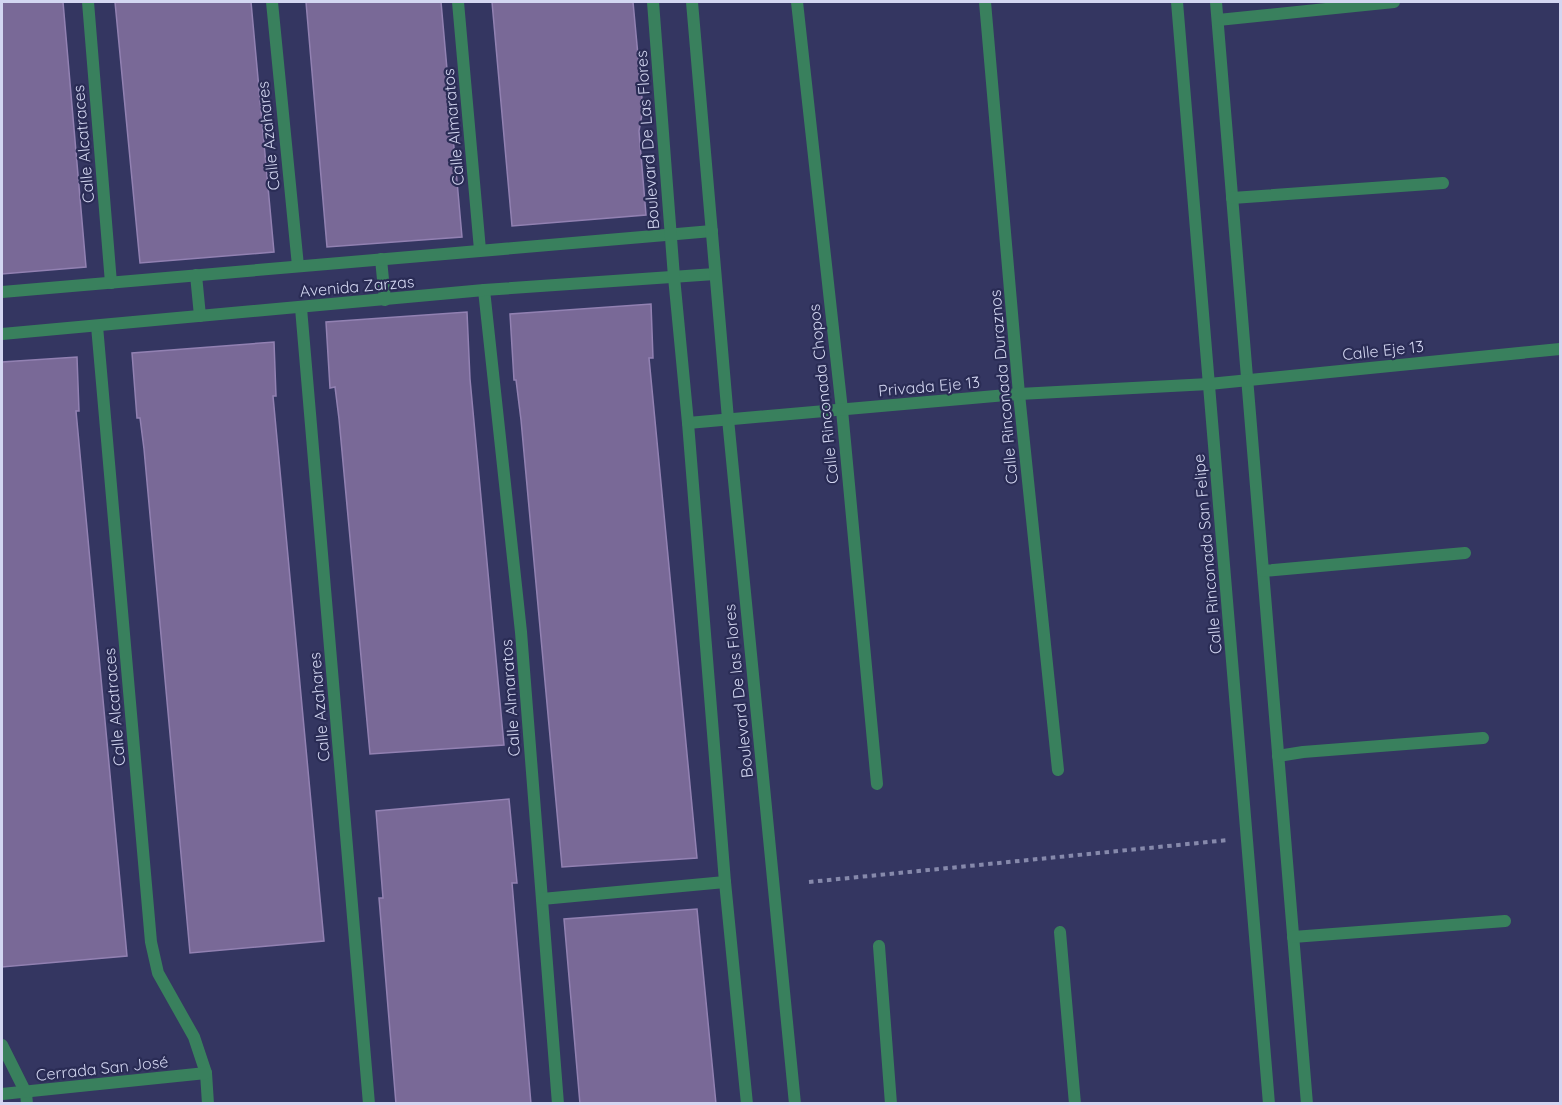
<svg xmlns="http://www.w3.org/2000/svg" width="1562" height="1105" font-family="Quicksand,sans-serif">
  <rect width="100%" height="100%" fill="#343661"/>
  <g fill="#796997" stroke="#9281b2" stroke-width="1.5">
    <path d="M 2,2 L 63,2 L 86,267 L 2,274 Z"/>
    <path d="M 115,2 L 251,2 L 274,252 L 140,263 Z"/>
    <path d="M 306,2 L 441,2 L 462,237 L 327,247 Z"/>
    <path d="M 492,2 L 633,2 L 643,109 L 639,131 L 646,215 L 512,226 Z"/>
    <path d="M 651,304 L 653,358 L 649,358 L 697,858 L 562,867 L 521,420 L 516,380 L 514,380 L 510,314 Z"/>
    <path d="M 467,312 L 470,379 L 504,745 L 370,754 L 339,419 L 335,387 L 330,388 L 326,322 Z"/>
    <path d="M 274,342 L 276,396 L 273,396 L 324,941 L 190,953 L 144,449 L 140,418 L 137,418 L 132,353 Z"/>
    <path d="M 77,357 L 79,411 L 76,411 L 127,956 L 2,967 L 2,362 Z"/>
    <path d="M 509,799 L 517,883 L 512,883 L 531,1104 L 396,1104 L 379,898 L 383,898 L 376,811 Z"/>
    <path d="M 697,909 L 716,1104 L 580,1104 L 564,919 Z"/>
  </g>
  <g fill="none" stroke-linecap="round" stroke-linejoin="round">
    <path stroke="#8689ab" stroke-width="4" stroke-dasharray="4.5 4.5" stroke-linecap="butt" d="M 809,882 L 1228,840"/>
    <g stroke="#39805d" stroke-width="12">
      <path d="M 88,2 L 111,283"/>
      <path d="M 272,2 L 298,266"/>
      <path d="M 458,2 L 480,250"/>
      <path d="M 797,2 L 842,410 L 877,784"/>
      <path d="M 985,2 L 1019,394 L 1058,770"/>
      <path d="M 1177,2 L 1269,1104"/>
      <path d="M 1216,2 L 1307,1104"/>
      <path d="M 1218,20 L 1394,2"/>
      <path d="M 1232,198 L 1443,183"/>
      <path d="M 381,259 L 385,300"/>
      <path d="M 196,275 L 200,316"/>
      <path d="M 484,290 L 521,632 L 558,1104"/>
      <path d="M 2,292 L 712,231"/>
      <path d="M 301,308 L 369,1104"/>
      <path d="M 97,326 L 151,942 L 158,973 L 194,1037 L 206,1073 L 208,1104"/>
      <path d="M 2,334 L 484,290 L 715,274"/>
      <path d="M 688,423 L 1019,394 L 1209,384 L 1560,349"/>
      <path d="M 1263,571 L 1465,553"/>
      <path d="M 1278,756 L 1303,752 L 1483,738"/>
      <path d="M 542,899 L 725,882"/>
      <path d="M 1060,932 L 1075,1104"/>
      <path d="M 1293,937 L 1505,921"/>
      <path d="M 879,946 L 891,1104"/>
      <path d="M 2,1045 L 26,1093 L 27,1104"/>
      <path d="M 2,1094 L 206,1073"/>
    </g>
    <g stroke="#39805d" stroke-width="12">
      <path d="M 653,2 L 674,277 L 688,423 L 725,882 L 747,1104"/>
      <path d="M 692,2 L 728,419 L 795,1104"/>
    </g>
  </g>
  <g text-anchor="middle" stroke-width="4.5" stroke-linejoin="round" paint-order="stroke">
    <g font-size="16" fill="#d3d6f1" stroke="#2a2c55">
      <text transform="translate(453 127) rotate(-95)" y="6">Calle Almaratos</text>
      <text transform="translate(268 136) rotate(-96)" y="6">Calle Azahares</text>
      <text transform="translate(647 140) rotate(-94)" y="6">Boulevard De Las Flores</text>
      <text transform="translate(83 144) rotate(-95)" y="6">Calle Alcatraces</text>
      <text transform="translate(357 286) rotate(-5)" y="6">Avenida Zarzas</text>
      <text transform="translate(1383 350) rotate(-6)" y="6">Calle Eje 13</text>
      <text transform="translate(929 386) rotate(-5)" y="6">Privada Eje 13</text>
      <text transform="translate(1003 387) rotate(-95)" y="6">Calle Rinconada Duraznos</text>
      <text transform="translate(823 394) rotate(-96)" y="6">Calle Rinconada Chopos</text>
      <text transform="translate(1207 554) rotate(-95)" y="6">Calle Rinconada San Felipe</text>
      <text transform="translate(738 691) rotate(-96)" y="6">Boulevard De las Flores</text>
      <text transform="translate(510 698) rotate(-94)" y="6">Calle Almaratos</text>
      <text transform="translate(114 707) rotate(-95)" y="6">Calle Alcatraces</text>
      <text transform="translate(319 707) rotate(-95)" y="6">Calle Azahares</text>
      <text transform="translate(102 1068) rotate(-6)" y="6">Cerrada San José</text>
    </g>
  </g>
  <rect width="1562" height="1105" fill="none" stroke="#d3d6f1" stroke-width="6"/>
</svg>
